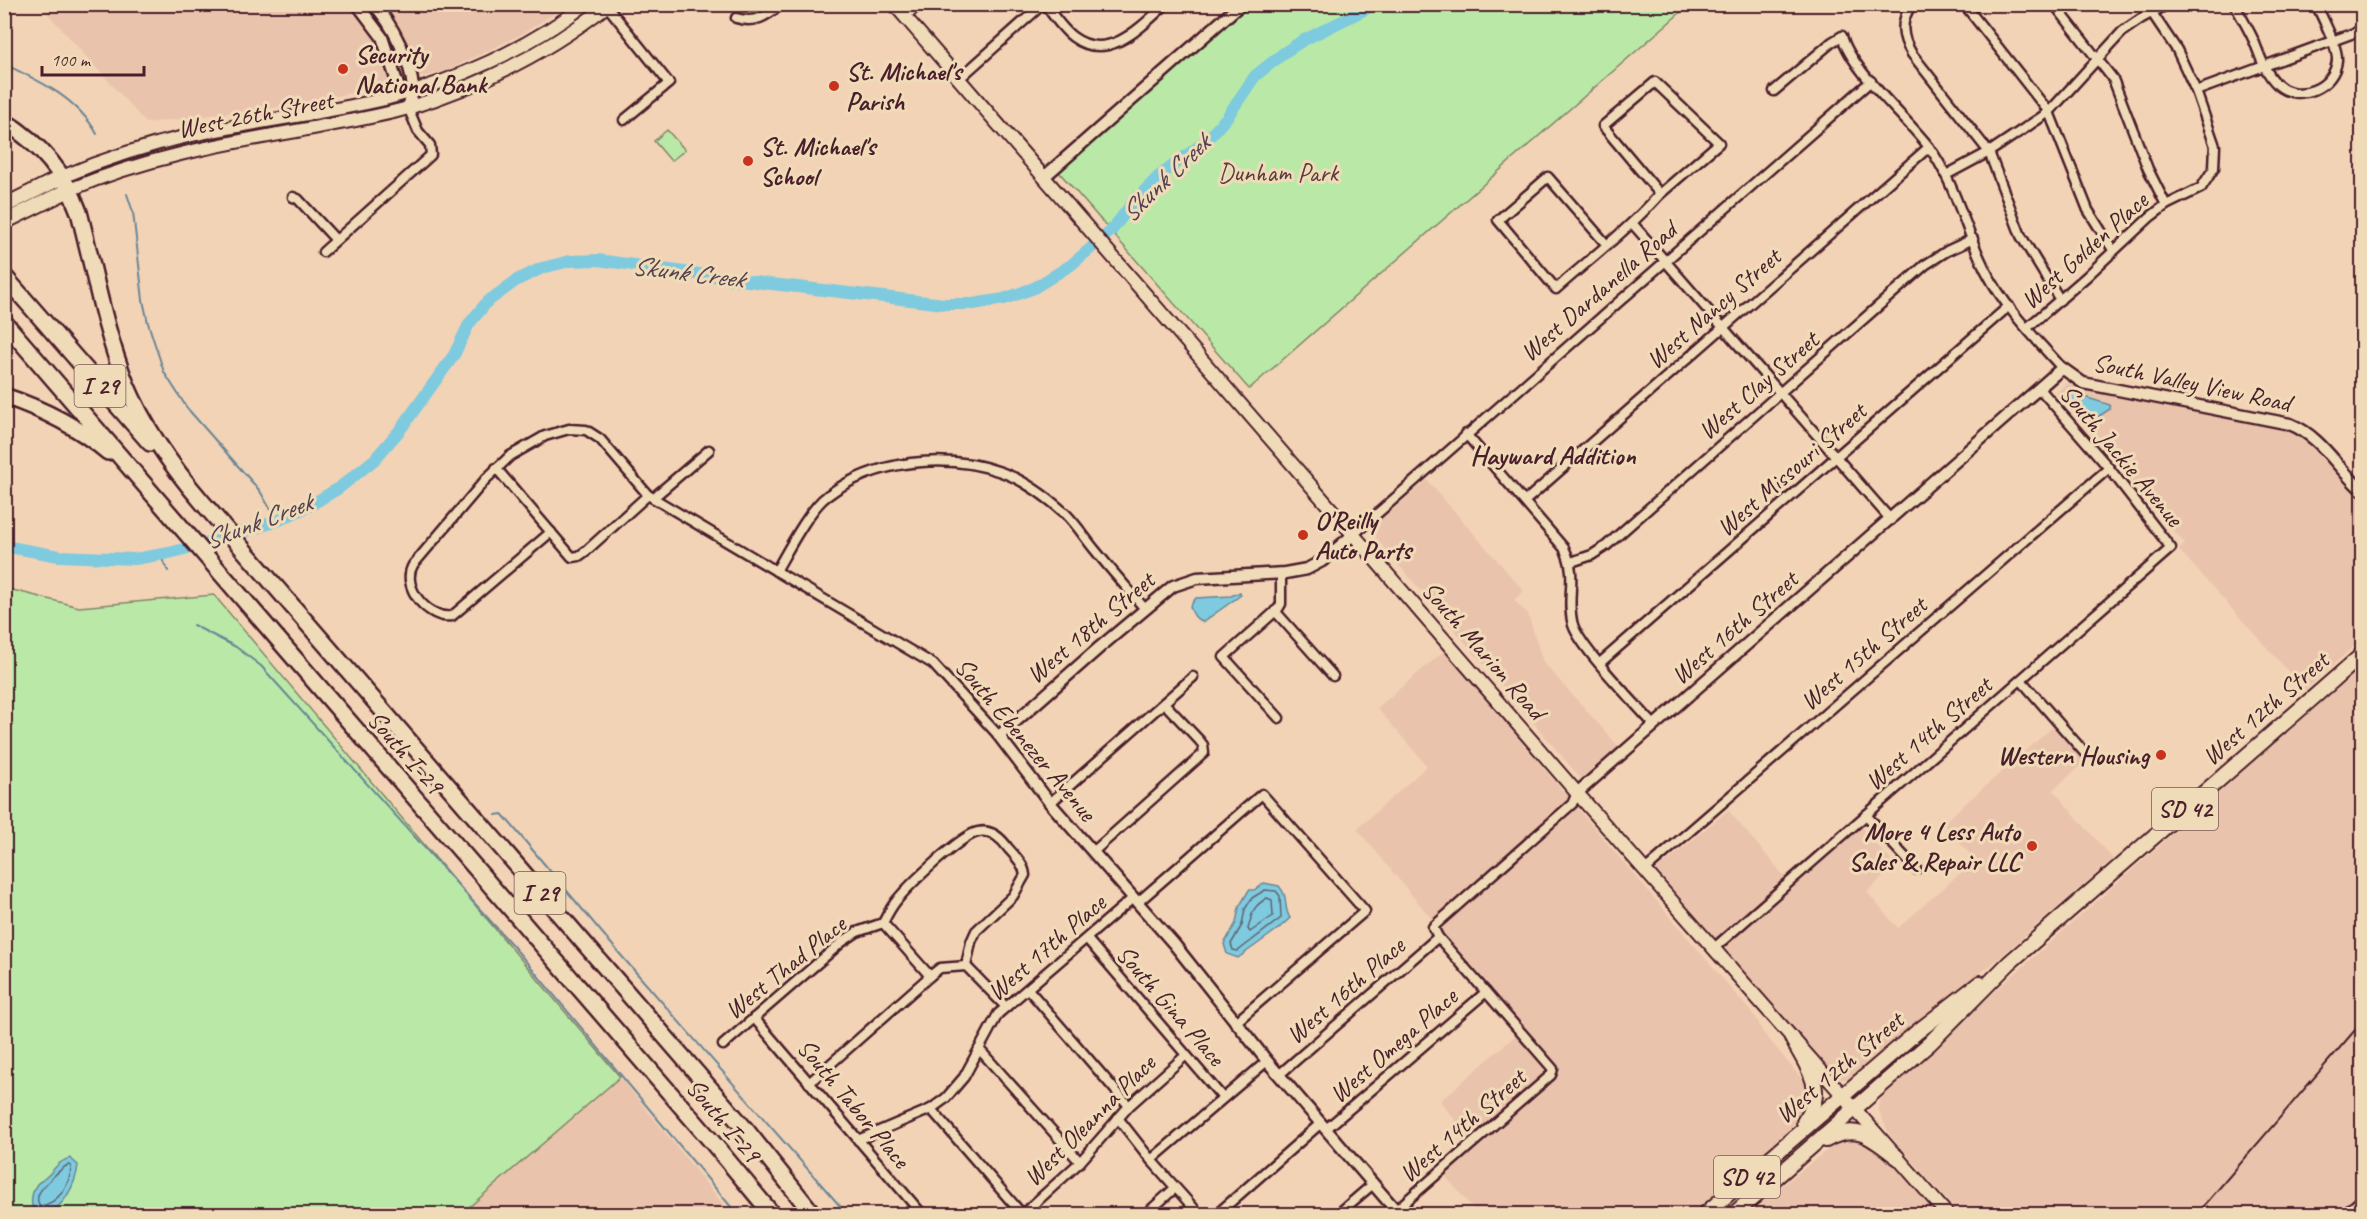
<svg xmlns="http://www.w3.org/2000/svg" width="2367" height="1219" font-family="Caveat,sans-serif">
  <rect width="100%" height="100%" fill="#f3d3b6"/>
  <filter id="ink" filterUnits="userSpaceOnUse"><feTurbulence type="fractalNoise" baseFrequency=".0167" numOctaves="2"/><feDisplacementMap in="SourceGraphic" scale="12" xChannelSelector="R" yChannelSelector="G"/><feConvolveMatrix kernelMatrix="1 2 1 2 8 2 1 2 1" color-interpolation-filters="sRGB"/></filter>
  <g filter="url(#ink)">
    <g fill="#eac3ac">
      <path d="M 40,5 L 568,5 L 522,34 L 444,72 L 298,105 L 146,123 Z"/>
      <path d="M 2066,383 L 2089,392 L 2296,432 L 2307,439 L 2344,482 L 2362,496 L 2362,639 L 2305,690 L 2179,550 L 2185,544 L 2056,393 Z"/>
      <path d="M 1427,480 L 1524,591 L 1514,600 L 1528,614 L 1543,662 L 1620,748 L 1583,781 L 1369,530 Z"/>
      <path d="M 1444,651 L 1757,1019 L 1762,1031 L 1806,1084 L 1808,1104 L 1791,1128 L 1694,1214 L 1478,1214 L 1439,1169 L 1471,1140 L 1440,1101 L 1523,1029 L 1357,829 L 1427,766 L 1377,708 Z"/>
      <path d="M 2362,666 L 2362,1190 L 2335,1214 L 1959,1214 L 1889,1134 L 1879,1111 L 1880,1101 L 1890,1088 L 1993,993 Z"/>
      <path d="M 2062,719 L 2094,754 L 2053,790 L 2113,859 L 2003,955 L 1849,1079 L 1832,1078 L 1652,874 L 1728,810 L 1786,878 L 1854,818 L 1895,866 L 1867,892 L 1898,928 L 1975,860 L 1943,823 Z"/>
      <path d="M 620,1077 L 731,1214 L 461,1214 Z"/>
      <path d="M 1849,1139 L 1863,1142 L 1886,1157 L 1937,1214 L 1747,1214 L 1837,1142 Z"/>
    </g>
    <g fill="#bae9a7" stroke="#828469" stroke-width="1.5">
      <path d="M 1250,5 L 1689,5 L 1249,389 L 1058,171 Z"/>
      <path d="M 667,130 L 685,150 L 671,161 L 654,141 Z"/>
      <path d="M 5,588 L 79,607 L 214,595 L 620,1077 L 461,1214 L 5,1214 Z"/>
    </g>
    <g fill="#7ecade" stroke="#698696" stroke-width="1.5">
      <path d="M 2072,393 L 2110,405 L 2110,409 L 2090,422 L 2067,396 Z"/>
      <path d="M 1240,592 L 1241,595 L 1203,622 C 1196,620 1191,612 1190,606 L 1196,598 L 1231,596 Z"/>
      <path d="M 1264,883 L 1279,886 C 1290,899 1282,905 1290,918 L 1278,929 L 1238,958 L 1227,954 L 1224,944 L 1236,923 L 1239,907 L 1249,890 L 1254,890 Z"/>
      <path d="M 70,1158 L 78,1165 C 77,1182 61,1217 39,1212 C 27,1210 32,1191 37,1184 C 41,1180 41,1182 45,1178 C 55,1170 56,1162 70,1158 Z"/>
    </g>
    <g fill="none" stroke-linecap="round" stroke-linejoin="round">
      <g stroke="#5f6373" stroke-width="1.5">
        <path d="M 1265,890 L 1276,891 L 1280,896 L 1281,918 L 1238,951 L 1233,950 L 1231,944 L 1242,925 L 1245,909 L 1252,898 Z"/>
        <path d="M 1267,898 L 1272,900 L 1273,916 L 1250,932 L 1248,929 C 1253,912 1251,908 1267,898 Z"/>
        <path d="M 68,1165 L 71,1166 C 71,1184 58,1204 40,1206 C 38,1203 37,1200 38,1196 C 39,1189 61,1168 68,1165 Z"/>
      </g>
      <g stroke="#698696" stroke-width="2">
        <path d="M 4,64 C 40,81 77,98 97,134"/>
        <path d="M 127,194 L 133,212 L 143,300 L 148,323 L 164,372 L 187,408 L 260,491 L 277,521"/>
        <path d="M 160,555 L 168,571"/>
        <path d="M 193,625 L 236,647 L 261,666 L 513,946 L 737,1214"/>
        <path d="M 496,815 L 502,814 L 504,816 L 619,953 L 847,1214"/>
      </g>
      <path stroke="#7ecade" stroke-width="12" d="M 4,546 L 59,556 L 135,559 L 169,553 L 218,540 L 277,521 L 309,506 L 339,488 L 374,460 L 400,430 L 454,355 L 469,324 L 487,302 L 517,280 L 542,268 L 570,261 L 598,260 L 763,283 L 944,304 L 973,304 L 1004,299 L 1034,288 L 1071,265 L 1111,231 L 1131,205 L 1158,177 L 1206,141 L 1227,117 L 1255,76 L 1285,52 L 1302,41 L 1376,4"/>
      <g stroke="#4a1f2b" stroke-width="13">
        <g id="minor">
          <path d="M 1045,4 C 1053,15 1062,29 1073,37 C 1108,63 1141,27 1166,4"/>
          <path d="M 1912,4 C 1900,21 1901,36 1912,54 L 1989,152 L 2021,236 L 2060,300"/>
          <path d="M 1964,4 L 2049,112 L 2088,210 L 2113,250"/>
          <path d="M 2054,4 L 2113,79 L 2148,169 L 2166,205"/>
          <path d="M 2234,4 C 2241,16 2248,28 2254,41 C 2260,56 2265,73 2278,85 C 2298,103 2335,88 2337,60 C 2338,46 2322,18 2316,4"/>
          <path d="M 607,6 L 669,83 L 624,120"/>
          <path d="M 905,17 L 919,4"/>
          <path d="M 736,18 C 756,24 766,16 782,4"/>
          <path d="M 959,79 L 1043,4"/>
          <path d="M 1655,82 L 1719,143 L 1660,194 L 1603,126 Z"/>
          <path d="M 1774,91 L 1832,42 L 1842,36 C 1851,70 1906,117 1929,147 C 1956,184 1965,231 1986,271 C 2005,308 2035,338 2062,368"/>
          <path d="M 2196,91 L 2362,30"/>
          <path d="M 1946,175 L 1989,152 L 2049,112 L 2123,31 L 2142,18 L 2168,4"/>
          <path d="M 293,197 L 298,199 L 336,240"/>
          <path d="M 1632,223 L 1891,520"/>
          <path d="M 1607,245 L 1548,177 L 1498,220 L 1556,289 C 1591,258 1629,229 1660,194"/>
          <path d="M 323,252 L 431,155 L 430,145 L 418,131 L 407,105"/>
          <path d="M 2027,328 L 2086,277 L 2150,217 L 2166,205 L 2201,188 L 2214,168 L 2215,146 L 2196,91 L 2177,50 L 2146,4"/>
          <path d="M 1466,434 L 1564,548 C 1579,577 1565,597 1573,625 C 1581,649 1635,703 1654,725"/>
          <path d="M 496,468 L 572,557 L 579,556 L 586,551 L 648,495"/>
          <path d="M 653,498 L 709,450"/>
          <path d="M 1525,501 L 1929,147"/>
          <path d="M 551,532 L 452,616 C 429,620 400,587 413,565 L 486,479 L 510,456 L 545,436 L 569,429 L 586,430 L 600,439 L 648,495 L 933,664 L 999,736"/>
          <path d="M 1354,534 L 1871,81"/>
          <path d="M 1571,562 L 1592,555 L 1606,546 L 1925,265 L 1947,251 L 1973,239"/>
          <path d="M 776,571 C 787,552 810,508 827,496 C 874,460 946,452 1001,472 C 1024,480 1048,498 1066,514 C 1077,525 1085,538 1095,550 C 1111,570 1128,589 1145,609"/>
          <path d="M 1275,611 L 1333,676"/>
          <path d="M 1600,663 L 2009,306"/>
          <path d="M 2021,680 L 2084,752"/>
          <path d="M 1279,718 L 1224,657 L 1278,609 L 1281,604 L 1281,574"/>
          <path d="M 1050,803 L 1193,677"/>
          <path d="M 1866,815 L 1916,869"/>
          <path d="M 1093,852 L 1204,753 L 1203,745 L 1199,740 L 1164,703"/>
          <path d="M 1645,870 L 2109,468"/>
          <path d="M 1137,903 L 1262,794 L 1365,911 L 1235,1023"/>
          <path d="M 883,923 L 930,976 L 940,968 L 966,966 L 1006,1007"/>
          <path d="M 1087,939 L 1223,1098"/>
          <path d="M 1713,949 L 2171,548 L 2109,468 L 2040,389"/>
          <path d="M 1028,989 L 1129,1106"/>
          <path d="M 754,1018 L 922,1214"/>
          <path d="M 723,1045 L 842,942 L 857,932 L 883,923 C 887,915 891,907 897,900 C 909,885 961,835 978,832 C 991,829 1001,838 1008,848 C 1015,856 1024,864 1025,875 L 1013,896 L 976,931 L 971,942 L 966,966"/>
          <path d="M 979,1049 L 1080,1162"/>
          <path d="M 1280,1074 L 1438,937"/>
          <path d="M 809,1083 L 930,976"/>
          <path d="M 931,1109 L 1022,1214"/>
          <path d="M 1118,1118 L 1151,1160 L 1199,1214"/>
          <path d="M 1326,1129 L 1486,992"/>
          <path d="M 858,1140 L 931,1109 L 946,1098 L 964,1077 L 998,1014 L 1133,898"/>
          <path d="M 1151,1160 L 1267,1061"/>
          <path d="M 1396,1210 L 1551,1075 L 1553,1069 L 1438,937 L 1433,927 L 1572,804 L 1577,793"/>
          <path d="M 1023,1214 L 1080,1162 L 1129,1106 L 1185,1056"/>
          <path d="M 1146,1214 L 1175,1188"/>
          <path d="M 1217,1214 L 1321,1123"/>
          <path d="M 1338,1214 L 1373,1184"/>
          <path d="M 2345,1214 L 2362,1199"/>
        </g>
      </g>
      <g stroke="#4a1f2b" stroke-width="15">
        <g id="tertiary">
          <path d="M 357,4 L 382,37 L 401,94"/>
          <path d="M 373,4 C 392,22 412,64 413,90 C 413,95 409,102 408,108"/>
          <path d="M 1044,177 L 1241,4"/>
          <path d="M 1354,534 L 1322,561 L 1307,569 L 1285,573 L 1197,578 L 1173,586 L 1100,647 L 999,736 L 1050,803 L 1174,944 L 1267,1061 L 1399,1214"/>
          <path d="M 1577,793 L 2062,368 L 2083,383 L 2290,424 C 2322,437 2337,468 2362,490"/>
        </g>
      </g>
      <g stroke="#4a1f2b" stroke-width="16">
        <g id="secondary">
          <path d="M 894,4 L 1577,793 L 1947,1214"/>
          <path d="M 62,177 C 104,159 147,145 192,135 C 256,121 321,114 385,99 C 456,81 527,49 586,4"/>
          <path d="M 69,190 C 145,158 221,144 302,130 C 337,123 374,118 408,108 C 480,86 550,51 609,4"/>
        </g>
      </g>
      <g stroke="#4a1f2b" stroke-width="18">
        <g id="primary">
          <path d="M 4,206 L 62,177"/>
          <path d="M 4,222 L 69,190"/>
          <path d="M 1792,1038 C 1808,1070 1828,1089 1804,1122"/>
          <path d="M 1826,1140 C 1857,1122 1872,1138 1897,1157"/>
          <path d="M 1705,1214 L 1917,1032 L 1980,983"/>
          <path d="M 1734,1214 L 1930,1043 L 2009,963 L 2362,655"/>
        </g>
      </g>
      <g stroke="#4a1f2b" stroke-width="20">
        <g id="motorway">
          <path d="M 4,121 C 39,143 65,173 79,212 C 94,269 104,329 126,384 C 144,427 172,467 203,503 L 746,1130 L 813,1214"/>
          <path d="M 4,276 L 150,443"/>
          <path d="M 4,322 L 713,1143 L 772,1214"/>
          <path d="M 4,396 C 43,409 77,426 108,452"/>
        </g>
      </g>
      <use href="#minor" stroke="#f0dbb9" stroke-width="8"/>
      <use href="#tertiary" stroke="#f0dbb9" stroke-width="10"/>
      <use href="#secondary" stroke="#f0dbb9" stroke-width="12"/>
      <use href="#primary" stroke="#f0dbb9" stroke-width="14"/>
      <use href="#motorway" stroke="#f0dbb9" stroke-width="15"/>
      <path stroke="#4a1f2b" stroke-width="2" d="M 2197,1214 L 2362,1022"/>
    </g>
  </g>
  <g fill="#c8321e" stroke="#f0dbb9" stroke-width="2">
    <circle cx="343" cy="69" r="6"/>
    <circle cx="834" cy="86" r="6"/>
    <circle cx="748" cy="161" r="6"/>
    <circle cx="1303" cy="535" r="6"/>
    <circle cx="2161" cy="755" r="6"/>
    <circle cx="2032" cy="846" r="6"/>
  </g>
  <g text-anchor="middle" stroke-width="6" stroke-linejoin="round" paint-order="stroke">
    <g fill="#f0dbb9" stroke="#7c5756" stroke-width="1.5">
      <rect x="74.5" y="365" width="51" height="42" rx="4.5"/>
      <rect x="2152" y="788" width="66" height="42" rx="4.5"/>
      <rect x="514.5" y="872" width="51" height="42" rx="4.5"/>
      <rect x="1714" y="1156" width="66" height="42" rx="4.5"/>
    </g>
    <g font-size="24" font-weight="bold" fill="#4a1f2b">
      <text x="100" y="394">I 29</text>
      <text x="2185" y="817">SD 42</text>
      <text x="540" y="901">I 29</text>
      <text x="1747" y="1185">SD 42</text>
    </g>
    <g font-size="26" font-weight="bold" fill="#4a1f2b" stroke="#f0dbb9" text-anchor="start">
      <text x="355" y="63">Security<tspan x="355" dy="30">National Bank</tspan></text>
      <text x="846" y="80">St. Michael's<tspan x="846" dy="30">Parish</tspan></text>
      <text x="760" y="155">St. Michael's<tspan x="760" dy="30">School</tspan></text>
      <text x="1315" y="529">O'Reilly<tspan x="1315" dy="30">Auto Parts</tspan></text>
      <text x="2149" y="764" text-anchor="end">Western Housing</text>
      <text x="2020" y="840" text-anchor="end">More 4 Less Auto<tspan x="2020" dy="30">Sales &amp; Repair LLC</tspan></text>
    </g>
    <g font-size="26" fill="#4a1f2b" stroke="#f0dbb9">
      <text transform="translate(255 114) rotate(-11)" y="9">West 26th Street</text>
      <text transform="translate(2084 250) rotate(-42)" y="9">West Golden Place</text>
      <text transform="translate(1598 291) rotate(-41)" y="9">West Dardanella Road</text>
      <text transform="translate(1713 308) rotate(-41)" y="9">West Nancy Street</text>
      <text transform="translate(2192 382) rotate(12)" y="9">South Valley View Road</text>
      <text transform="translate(1758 385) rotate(-41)" y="9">West Clay Street</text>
      <text transform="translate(2122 455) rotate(50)" y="9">South Jackie Avenue</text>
      <text transform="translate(1791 469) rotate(-41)" y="9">West Missouri Street</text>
      <text transform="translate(1090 627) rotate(-40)" y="9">West 18th Street</text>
      <text transform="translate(1734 627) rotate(-41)" y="9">West 16th Street</text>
      <text transform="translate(1484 650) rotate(49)" y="9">South Marion Road</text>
      <text transform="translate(1863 653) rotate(-41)" y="9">West 15th Street</text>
      <text transform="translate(2265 708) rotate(-41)" y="9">West 12th Street</text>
      <text transform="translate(1928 733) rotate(-41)" y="9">West 14th Street</text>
      <text transform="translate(1026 739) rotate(50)" y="9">South Ebenezer Avenue</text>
      <text transform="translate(406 752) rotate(49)" y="9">South I-29</text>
      <text transform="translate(1046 947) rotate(-41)" y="9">West 17th Place</text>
      <text transform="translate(785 967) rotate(-39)" y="9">West Thad Place</text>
      <text transform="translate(1345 990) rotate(-41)" y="9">West 16th Place</text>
      <text transform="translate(1171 1005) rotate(49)" y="9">South Gina Place</text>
      <text transform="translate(1393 1045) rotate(-41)" y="9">West Omega Place</text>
      <text transform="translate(1839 1067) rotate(-40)" y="9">West 12th Street</text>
      <text transform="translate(854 1103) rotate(50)" y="9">South Tabor Place</text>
      <text transform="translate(724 1120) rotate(50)" y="9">South I-29</text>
      <text transform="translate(1089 1120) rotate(-45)" y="9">West Oleanna Place</text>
      <text transform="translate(1462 1125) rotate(-41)" y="9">West 14th Street</text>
    </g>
    <g font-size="26" fill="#5b3d3e" stroke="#f0dbb9">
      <text x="1278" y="181">Dunham Park</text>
    </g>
    <g font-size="27" font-style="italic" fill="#54414f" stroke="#f0dbb9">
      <text transform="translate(1165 178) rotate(-44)" y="9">Skunk Creek</text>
      <text transform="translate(688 272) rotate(7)" y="9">Skunk Creek</text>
      <text transform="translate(258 521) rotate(-21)" y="9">Skunk Creek</text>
    </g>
    <g font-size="27" font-weight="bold" fill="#4a1f2b" stroke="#f0dbb9">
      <text x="1553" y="464">Hayward Addition</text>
    </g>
  </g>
  <rect width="2367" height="1219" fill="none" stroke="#f0dbb9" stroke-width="24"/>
  <rect x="12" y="12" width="2343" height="1195" fill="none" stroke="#4a1f2b" stroke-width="2" filter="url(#ink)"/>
  <path d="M42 66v9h102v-9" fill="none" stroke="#4a1f2b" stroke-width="3"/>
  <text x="51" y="66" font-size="18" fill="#4a1f2b" stroke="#f0dbb9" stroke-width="4.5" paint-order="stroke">100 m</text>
</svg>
